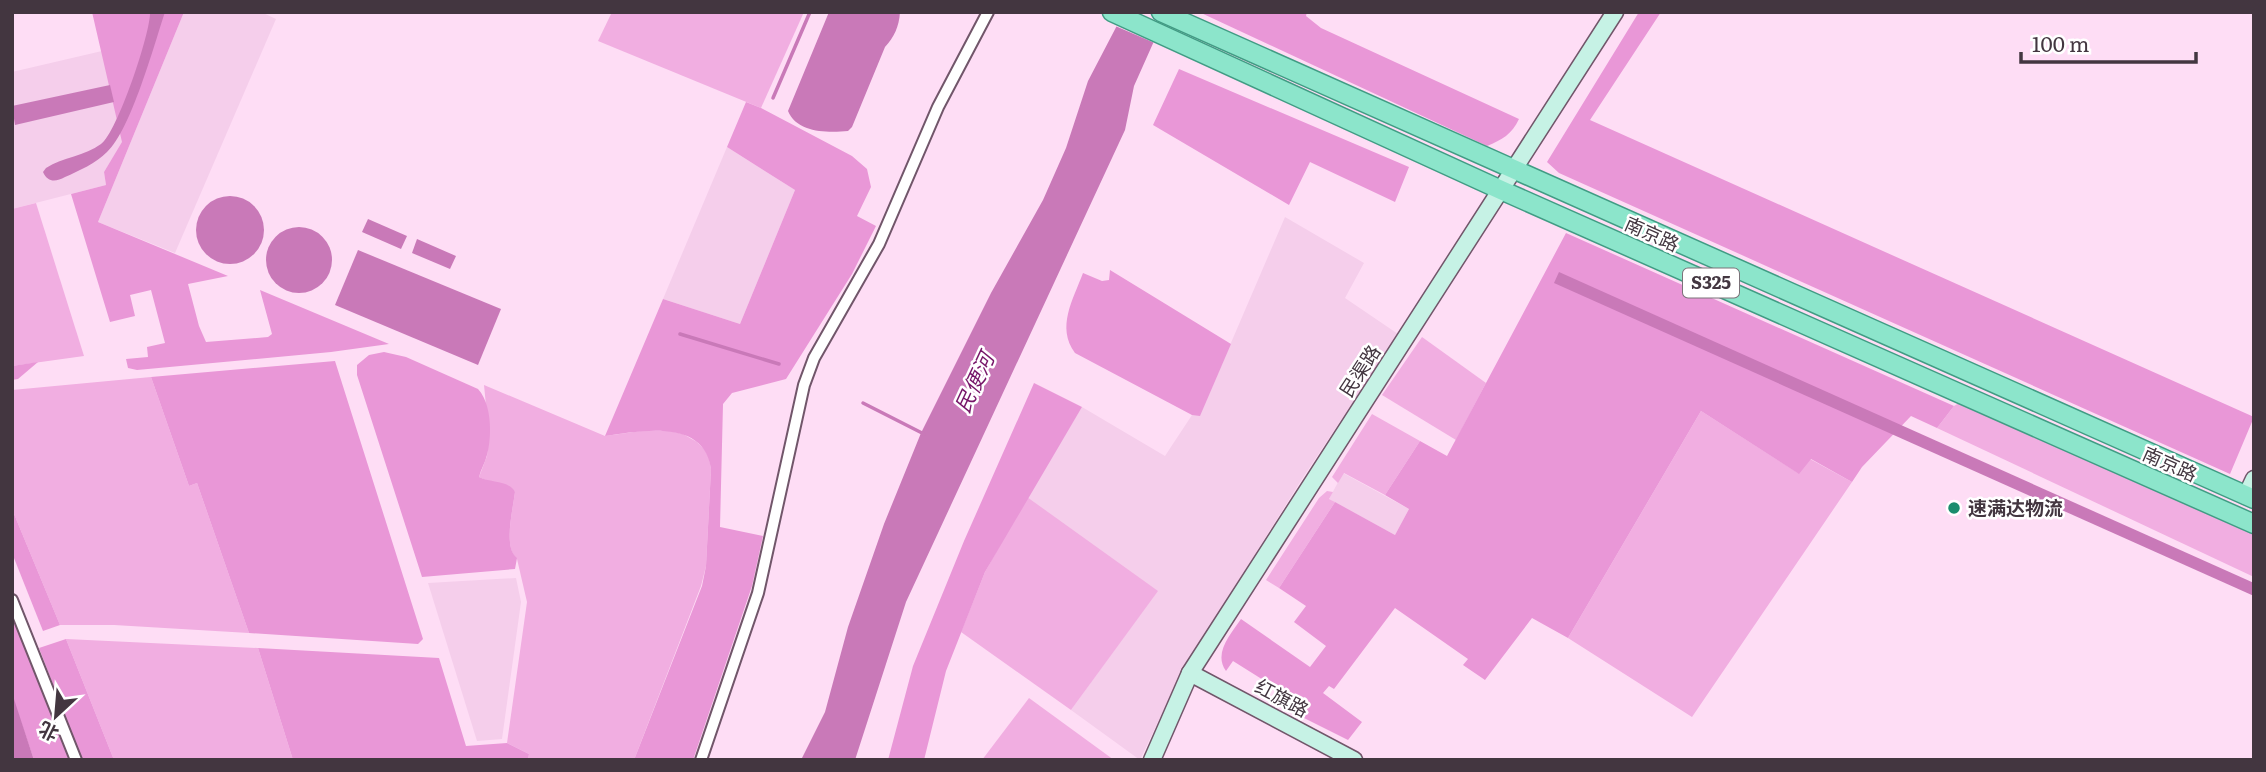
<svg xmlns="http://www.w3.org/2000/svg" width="2266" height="772" font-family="Literata,'Noto Sans SC',serif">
  <rect width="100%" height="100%" fill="#feddf5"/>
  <g fill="#f5ceeb">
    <path d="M 184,12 L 261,12 L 276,19 L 175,253 L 98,222 Z"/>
    <path d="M 102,51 L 122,137 L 122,143 L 104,172 L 106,185 L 12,209 L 12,72 Z"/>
    <path d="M 727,147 L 795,190 L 740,324 L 663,299 Z"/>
    <path d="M 1285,217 L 1364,263 L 1345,298 L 1398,334 L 1302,479 L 1182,671 L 1140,760 L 1071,710 L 1157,591 L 1027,498 L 1082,407 L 1165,456 L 1192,415 L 1200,415 Z"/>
    <path d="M 1343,473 L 1409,509 L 1395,535 L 1329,499 Z"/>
    <path d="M 516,578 L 521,602 L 502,739 L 477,741 L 428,583 Z"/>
  </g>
  <g fill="#f1aee1">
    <path d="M 612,12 L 804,12 L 761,108 L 598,41 Z"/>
    <path d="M 36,203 L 84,356 L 12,366 L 12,209 Z"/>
    <path d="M 1422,337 L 1486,383 L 1456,440 L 1382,395 Z"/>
    <path d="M 151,377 L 189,486 L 197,483 L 249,633 L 114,625 L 60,625 L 12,509 L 12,390 Z"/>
    <path d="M 484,385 L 605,436 L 641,431 L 670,431 L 683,434 L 697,442 L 705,450 L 709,458 L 711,469 L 706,566 L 701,586 L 634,760 L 528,760 L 529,754 L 507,743 L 527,602 L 517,559 C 503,548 513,509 515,492 C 503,484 491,483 479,477 L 487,456 L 489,436 Z"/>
    <path d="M 1959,403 L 2254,534 L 2254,577 L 1937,428 L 1954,406 Z"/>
    <path d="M 1701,411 L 1798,473 L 1810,459 L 1852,482 L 1692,717 L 1568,638 Z"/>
    <path d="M 1372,414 L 1420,441 L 1385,495 L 1344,473 L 1338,483 L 1332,477 Z"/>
    <path d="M 1327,491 L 1333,492 L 1329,499 L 1335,502 L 1279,588 L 1266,580 L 1319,498 Z"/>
    <path d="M 1027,497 L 1158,591 L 1071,710 L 961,632 L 985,572 Z"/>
    <path d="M 66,639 L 258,648 L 293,760 L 114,760 Z"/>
    <path d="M 1029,698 L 1114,760 L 982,760 Z"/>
  </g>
  <g fill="#e997d7">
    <path d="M 92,12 L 184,12 L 98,222 L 228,276 L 188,284 L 199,326 L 206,342 L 268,337 L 272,334 L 260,290 L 389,344 L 331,352 L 137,370 L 128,368 L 126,359 L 148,357 L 147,347 L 165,343 L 151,290 L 130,295 L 135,316 L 110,322 L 71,194 L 106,185 L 104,172 L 122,142 Z"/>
    <path d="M 1199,12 L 1307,12 L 1306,16 L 1321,28 L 1519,119 C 1512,134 1502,140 1487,146 Z"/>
    <path d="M 1639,12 L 1661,12 L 1590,120 L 2254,417 L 2230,474 L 1559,173 L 1547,162 Z"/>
    <path d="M 1179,69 L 1409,167 L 1395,202 L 1310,162 L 1289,205 L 1153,125 Z"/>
    <path d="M 746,102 L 761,108 L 852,156 L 867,169 L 871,187 L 857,216 L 876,226 L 852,274 L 786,379 L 732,393 L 723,404 L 720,527 L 763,536 L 752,586 L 693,760 L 634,760 L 702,586 L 706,566 L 711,469 C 704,418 641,431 605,436 L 663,299 L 740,324 L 795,190 L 727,147 Z"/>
    <path d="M 1566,233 L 1954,406 L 1937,428 L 1911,416 L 1862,467 L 1852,482 L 1811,459 L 1799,474 L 1701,411 L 1568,638 L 1532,618 L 1485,680 L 1463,665 L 1468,659 L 1395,608 L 1334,689 L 1329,686 L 1323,693 L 1362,722 L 1348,740 L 1292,712 L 1298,702 L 1233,661 L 1226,671 C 1213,653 1231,634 1241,619 L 1310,667 L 1326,646 L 1294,622 L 1306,606 L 1279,588 L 1335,502 L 1395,535 L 1409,509 L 1385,495 L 1420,441 L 1447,456 Z"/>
    <path d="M 1110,270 L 1231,344 L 1200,416 L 1192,415 L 1075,353 C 1056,327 1073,300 1083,273 L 1102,281 L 1109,280 Z"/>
    <path d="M 384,352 L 406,357 L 478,389 C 492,404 492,436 487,455 C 485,463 481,469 479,477 C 490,483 509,480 515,492 C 513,509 503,548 517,558 L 515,569 L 422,577 L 357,375 L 357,365 L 369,355 Z"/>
    <path d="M 335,361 L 423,639 L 418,644 L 249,633 L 197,483 L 189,486 L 151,377 Z"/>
    <path d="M 38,362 L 18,379 L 12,380 L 12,366 Z"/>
    <path d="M 1034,383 L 1082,407 L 985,572 L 946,671 L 924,760 L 888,760 L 913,666 L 964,541 Z"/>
    <path d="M 12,509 L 60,625 L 43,631 L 12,553 Z"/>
    <path d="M 12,617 L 69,760 L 34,760 L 12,696 Z"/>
    <path d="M 66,639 L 114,760 L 82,760 L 39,648 Z"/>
    <path d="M 258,648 L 439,658 L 466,746 L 507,743 L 529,754 L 528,760 L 293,760 Z"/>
  </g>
  <g fill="#c979b8">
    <path d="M 150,12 L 165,12 C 154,45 131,130 107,152 C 96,163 79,171 65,177 C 56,182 48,183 43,172 L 46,168 C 63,157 85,156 101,144 C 117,133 151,32 150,12 Z"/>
    <path d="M 829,12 L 900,12 C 899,27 894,37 885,47 L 852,127 L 848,131 C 828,133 797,133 788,111 Z"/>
    <path d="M 1124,12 L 1167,12 L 1134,86 L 1125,130 L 906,602 L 855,760 L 801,760 L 825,712 L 848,627 L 884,524 L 921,433 L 991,293 L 1043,200 L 1066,148 L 1088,81 Z"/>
    <path d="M 110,85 L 114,102 L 15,125 L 12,106 Z"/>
    <circle cx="230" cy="230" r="34"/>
    <path d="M 368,219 L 407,236 L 401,249 L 362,232 Z"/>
    <circle cx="299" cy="260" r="33"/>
    <path d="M 417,239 L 456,256 L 450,269 L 412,253 Z"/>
    <path d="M 358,250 L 501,309 L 478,365 L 335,305 Z"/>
    <path d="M 1559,272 L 2254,583 L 2254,596 L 1554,283 Z"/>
    <path d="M 12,693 L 34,760 L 12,760 Z"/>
  </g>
  <path fill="#feddf5" d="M 1120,12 L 1170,12 L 1157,44 L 1113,25 Z"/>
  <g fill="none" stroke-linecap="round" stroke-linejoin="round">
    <g stroke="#c979b8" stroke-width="3.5">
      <path d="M 773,98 L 810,12"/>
      <path d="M 680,334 L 779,364"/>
      <path d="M 863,403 L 924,434"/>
    </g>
    <g stroke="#71566a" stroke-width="14">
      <g id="street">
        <path d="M 12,600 L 76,760"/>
        <path d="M 701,760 L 758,593 L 804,385 L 814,358 L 879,244 L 938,107 L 988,12"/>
      </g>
    </g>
    <g stroke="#71566a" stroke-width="19">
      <g id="secondary">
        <path d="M 2246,496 L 2254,479"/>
        <path d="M 1190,673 L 1354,760"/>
        <path d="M 1152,760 L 1190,673 L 1615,12"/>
      </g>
    </g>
    <g stroke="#419c84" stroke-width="21">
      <g id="primary">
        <path d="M 1112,12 L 1501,190 L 2254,524"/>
        <path d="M 1161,12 L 2254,499"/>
      </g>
    </g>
    <use href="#street" stroke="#fff" stroke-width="10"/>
    <use href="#secondary" stroke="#c6f2e5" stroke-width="16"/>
    <use href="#primary" stroke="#8ce5cb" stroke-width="18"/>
  </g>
  <circle fill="#1a8c6d" stroke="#fff" stroke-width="2.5" cx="1954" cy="508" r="7"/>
  <g text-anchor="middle" stroke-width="5" stroke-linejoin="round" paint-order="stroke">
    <rect fill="#fff" stroke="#7b7279" stroke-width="2" x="1683" y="268.5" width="56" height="29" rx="5"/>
    <g font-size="18" font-weight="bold" fill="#433640">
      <text x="1711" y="289">S325</text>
    </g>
    <g font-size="19" fill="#433640" stroke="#fff">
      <text transform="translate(1652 234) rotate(24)" y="7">南京路</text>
      <text transform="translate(1360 371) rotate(-57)" y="7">民渠路</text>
      <text transform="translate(2170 464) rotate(24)" y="7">南京路</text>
      <text transform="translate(1282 698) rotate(28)" y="7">红旗路</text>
    </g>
    <g font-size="19" font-weight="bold" fill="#433640" stroke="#fff" text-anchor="start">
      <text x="1968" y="515">速满达物流</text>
    </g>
    <g font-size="21" font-style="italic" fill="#761568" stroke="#fff">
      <text transform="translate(975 383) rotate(-65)" y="7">民便河</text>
    </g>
  </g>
  <rect width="2266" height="772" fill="none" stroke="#433640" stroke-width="28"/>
  <g transform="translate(56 716) rotate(206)" stroke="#ffffff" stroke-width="5" paint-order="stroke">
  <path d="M0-5L12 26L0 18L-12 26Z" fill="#433640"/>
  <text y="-10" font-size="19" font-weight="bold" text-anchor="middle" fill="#433640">北</text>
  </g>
  <path d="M2021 52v10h175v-10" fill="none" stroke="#433640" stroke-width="3.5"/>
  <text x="2032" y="52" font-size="21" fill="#433640" stroke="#ffffff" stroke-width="5" paint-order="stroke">100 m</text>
</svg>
